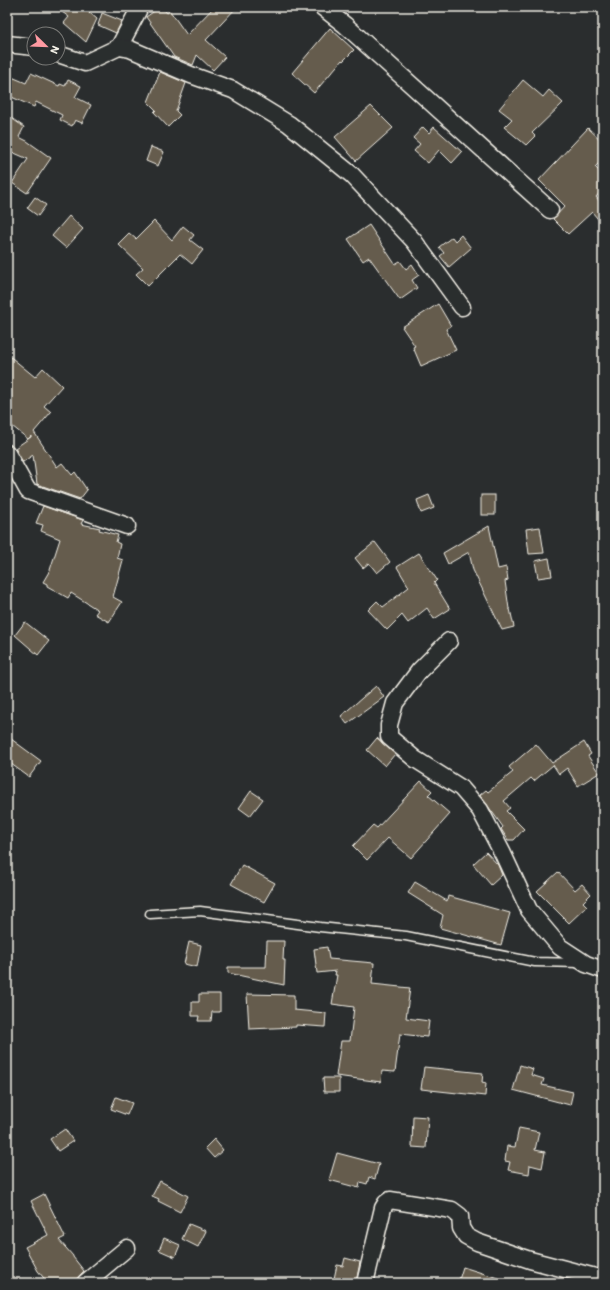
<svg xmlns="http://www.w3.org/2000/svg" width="610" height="1290" font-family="Itim,sans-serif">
  <rect width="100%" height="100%" fill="#2a2d2e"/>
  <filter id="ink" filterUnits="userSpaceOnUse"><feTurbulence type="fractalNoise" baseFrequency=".025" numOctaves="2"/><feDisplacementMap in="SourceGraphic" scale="8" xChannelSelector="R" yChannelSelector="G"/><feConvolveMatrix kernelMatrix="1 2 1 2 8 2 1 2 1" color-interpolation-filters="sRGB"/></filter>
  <g filter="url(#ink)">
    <g fill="#655c4d" stroke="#f4f1e8">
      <path d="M 55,7 L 83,7 L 97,19 L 86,42 L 64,23 L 69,17 Z"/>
      <path d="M 160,7 L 162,7 L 167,13 L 170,11 L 187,35 L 214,7 L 237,7 L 206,40 L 225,57 L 213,70 L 197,55 L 193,65 L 174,57 L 146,17 Z"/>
      <path d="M 102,13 L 122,21 L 116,33 L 98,25 Z"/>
      <path d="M 330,28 L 354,50 L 343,61 L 342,60 L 314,93 L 292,73 Z"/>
      <path d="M 160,72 L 186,83 L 176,111 L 180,115 L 168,127 L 154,112 L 156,110 L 148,102 Z"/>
      <path d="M 31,73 L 59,86 L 60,84 L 65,86 L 68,80 L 81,86 L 75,97 L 91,105 L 82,123 L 75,120 L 72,126 L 60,120 L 62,115 L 36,102 L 34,107 L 7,95 L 7,75 L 26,83 Z"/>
      <path d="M 523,80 L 543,97 L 549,90 L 563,103 L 532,133 L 535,136 L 526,145 L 504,127 L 512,119 L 499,109 Z"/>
      <path d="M 371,106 L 393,128 L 356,161 L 335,137 Z"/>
      <path d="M 7,115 L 24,127 L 19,137 L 27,141 L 51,158 L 27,193 L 12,183 L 28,159 L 12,152 L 7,162 Z"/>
      <path d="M 423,127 L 429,133 L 434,127 L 462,152 L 452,163 L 439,150 L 428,163 L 414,151 L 420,144 L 413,138 Z"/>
      <path d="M 588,128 L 603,142 L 603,159 L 595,167 L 603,175 L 603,189 L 596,197 L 603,205 L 603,225 L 592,212 L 568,234 L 553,219 L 565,206 L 539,180 Z"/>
      <path d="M 151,147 L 164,152 L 158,166 L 146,161 Z"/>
      <path d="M 35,197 L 46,205 L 38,216 L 27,208 Z"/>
      <path d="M 69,216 L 83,229 L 66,248 L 52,236 Z"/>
      <path d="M 154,221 L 172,240 L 183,226 L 194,235 L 190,240 L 203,250 L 192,264 L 180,254 L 148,286 L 136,274 L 143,268 L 118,244 L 129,233 L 136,239 Z"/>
      <path d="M 369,225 L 395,264 L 400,261 L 406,269 L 412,264 L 419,275 L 412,280 L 417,288 L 400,300 L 369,257 L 363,261 L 348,239 Z"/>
      <path d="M 461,235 L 471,248 L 449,267 L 440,256 L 444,253 L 439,247 L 452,237 L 455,241 Z"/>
      <path d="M 438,304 L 451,326 L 446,329 L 456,350 L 421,366 L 413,347 L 415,346 L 402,327 Z"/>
      <path d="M 7,354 L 35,377 L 43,368 L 62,386 L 44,406 L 51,412 L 34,432 L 57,467 L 62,463 L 72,475 L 75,472 L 87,490 L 80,499 L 37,484 L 33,455 L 23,462 L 15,448 L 31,437 L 31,436 L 28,439 L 7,422 Z"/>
      <path d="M 429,495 L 434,508 L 421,513 L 417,500 Z"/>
      <rect x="481" y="495" width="14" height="20"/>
      <path d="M 43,506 L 83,520 L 81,524 L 100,528 L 99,530 L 118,535 L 116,542 L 120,544 L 117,558 L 123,560 L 113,597 L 122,602 L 109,622 L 95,614 L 98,610 L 71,593 L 68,598 L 47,586 L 47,584 L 43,582 L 50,570 L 60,539 L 41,531 L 43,525 L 36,523 Z"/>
      <path d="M 489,526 L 498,569 L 506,567 L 508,580 L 505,581 L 509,609 L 510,609 L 514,627 L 502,630 L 473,570 L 469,552 L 448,564 L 443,553 Z"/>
      <path d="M 540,527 L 544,553 L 529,554 L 526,529 Z"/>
      <path d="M 375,542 L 390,562 L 377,573 L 369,563 L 363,568 L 355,558 Z"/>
      <path d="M 419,553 L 437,580 L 434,583 L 450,609 L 434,619 L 427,608 L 408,623 L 402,615 L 387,630 L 368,610 L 377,601 L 383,607 L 409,587 L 397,567 Z"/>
      <path d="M 549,558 L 552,576 L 538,578 L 535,561 Z"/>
      <path d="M 25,622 L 49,641 L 38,655 L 15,635 Z"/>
      <path d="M 376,686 L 384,697 L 347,724 L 341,716 Z"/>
      <path d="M 7,736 L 41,761 L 29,777 L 7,761 Z"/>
      <path d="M 377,738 L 395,754 L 385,766 L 367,750 Z"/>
      <path d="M 584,742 L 591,754 L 588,756 L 599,773 L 578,786 L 567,768 L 559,774 L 553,765 L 534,781 L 531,778 L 504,801 L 510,808 L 506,811 L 524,829 L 514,840 L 508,840 L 501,829 L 503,827 L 480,795 L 486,790 L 488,792 L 513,772 L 509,767 L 536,744 L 552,763 Z"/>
      <path d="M 421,781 L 432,791 L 428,795 L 450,814 L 411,858 L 388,838 L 367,860 L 353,846 L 373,825 L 377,828 Z"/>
      <path d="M 251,791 L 263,799 L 250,816 L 239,808 Z"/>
      <path d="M 486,852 L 498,865 L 502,875 L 491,885 L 473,864 Z"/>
      <path d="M 242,865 L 275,883 L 264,902 L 231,884 Z"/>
      <path d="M 558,872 L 575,890 L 582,884 L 591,894 L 583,902 L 587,906 L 569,923 L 537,891 Z"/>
      <path d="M 415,882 L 447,901 L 448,896 L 510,913 L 501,945 L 440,928 L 443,915 L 408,893 Z"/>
      <path d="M 267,941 L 284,941 L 283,960 L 285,960 L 284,985 L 228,973 L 228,967 L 266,967 Z"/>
      <path d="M 189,942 L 201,945 L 197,967 L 184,964 Z"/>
      <path d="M 327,947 L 329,959 L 374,963 L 372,984 L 410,988 L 406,1018 L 429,1021 L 427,1037 L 400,1034 L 395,1072 L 382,1071 L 381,1082 L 336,1076 L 341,1041 L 350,1041 L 354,1007 L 332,1004 L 337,975 L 335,975 L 336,971 L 317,973 L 314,949 Z"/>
      <path d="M 199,994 L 220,994 L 220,1012 L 212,1012 L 211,1021 L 198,1021 L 199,1016 L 192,1016 L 192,1002 L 199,1002 Z"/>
      <path d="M 247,994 L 294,995 L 294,1010 L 326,1013 L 325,1027 L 296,1025 L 296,1027 L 249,1029 Z"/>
      <path d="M 520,1065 L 533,1069 L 531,1075 L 544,1079 L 542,1085 L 573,1092 L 570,1105 L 513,1090 Z"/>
      <path d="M 424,1067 L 483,1073 L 482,1082 L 486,1083 L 485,1096 L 421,1089 Z"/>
      <path d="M 323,1078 L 339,1078 L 339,1092 L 324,1092 Z"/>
      <path d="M 116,1097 L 132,1103 L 127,1115 L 111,1109 Z"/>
      <path d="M 413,1116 L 428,1117 L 426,1148 L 412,1147 Z"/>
      <path d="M 519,1128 L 539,1132 L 535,1150 L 545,1152 L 542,1168 L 530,1165 L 529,1174 L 508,1170 L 510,1162 L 505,1161 L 507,1146 L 515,1147 Z"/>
      <path d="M 65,1129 L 73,1141 L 58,1151 L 50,1139 Z"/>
      <path d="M 214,1139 L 223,1150 L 214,1158 L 205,1148 Z"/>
      <path d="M 337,1153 L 379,1164 L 375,1179 L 369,1177 L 367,1184 L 360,1182 L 359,1188 L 329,1180 Z"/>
      <path d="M 160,1181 L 188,1196 L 180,1212 L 158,1201 L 159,1199 L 152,1196 Z"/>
      <path d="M 44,1194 L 65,1237 L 59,1240 L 73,1256 L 73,1257 L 84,1271 L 79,1276 L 75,1283 L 48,1283 L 38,1271 L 25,1247 L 48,1235 L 31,1201 Z"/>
      <path d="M 189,1224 L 206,1231 L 198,1247 L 182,1239 Z"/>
      <path d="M 164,1238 L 180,1245 L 175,1257 L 159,1250 Z"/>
      <path d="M 345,1258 L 360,1262 L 356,1283 L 333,1283 L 337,1265 L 343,1266 Z"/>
      <path d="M 463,1267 L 504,1280 L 504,1283 L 458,1283 Z"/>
    </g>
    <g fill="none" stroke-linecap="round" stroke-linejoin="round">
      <g stroke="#f4f1e8" stroke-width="11">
        <path id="service" d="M 150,914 L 200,911 L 320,927 L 406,936 L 535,962 L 581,963"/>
      </g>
      <g stroke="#f4f1e8" stroke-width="19">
        <g id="minor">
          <path d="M 322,7 L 345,25 L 550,210"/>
          <path d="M 7,44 L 34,47"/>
          <path d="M 119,47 L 140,7"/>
          <path d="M 58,54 L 85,63 L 119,47 L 130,49 L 191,75 L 233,90 L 289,124 L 352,175 L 414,241 L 462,307"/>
          <path d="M 7,453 L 28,491 L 127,526"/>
          <path d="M 449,641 L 419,671 L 395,703 L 389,725 L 389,737 L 415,759 L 461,788 L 480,810 L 503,854 L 529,910 L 560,947 L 586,964 L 603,970"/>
          <path d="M 85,1283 L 127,1248"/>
          <path d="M 365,1283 L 383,1208 L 386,1203 L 390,1200 L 452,1210 L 460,1216 L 461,1228 L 466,1236 L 477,1242 L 530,1260 L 603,1279"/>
        </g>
      </g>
      <use href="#service" stroke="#2a2d2e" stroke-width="8"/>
      <use href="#minor" stroke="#2a2d2e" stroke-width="16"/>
    </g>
  </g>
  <rect width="610" height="1290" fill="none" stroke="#2a2d2e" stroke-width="24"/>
  <rect x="12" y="12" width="586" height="1266" fill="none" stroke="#f4f1e8" stroke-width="1.5" filter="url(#ink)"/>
  <g transform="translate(46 46) rotate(113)"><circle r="19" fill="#2a2d2e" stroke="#7b7b78"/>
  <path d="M0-3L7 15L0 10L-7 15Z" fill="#ff9aa2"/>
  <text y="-6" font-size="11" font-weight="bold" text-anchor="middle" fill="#f4f1e8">N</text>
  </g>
</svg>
